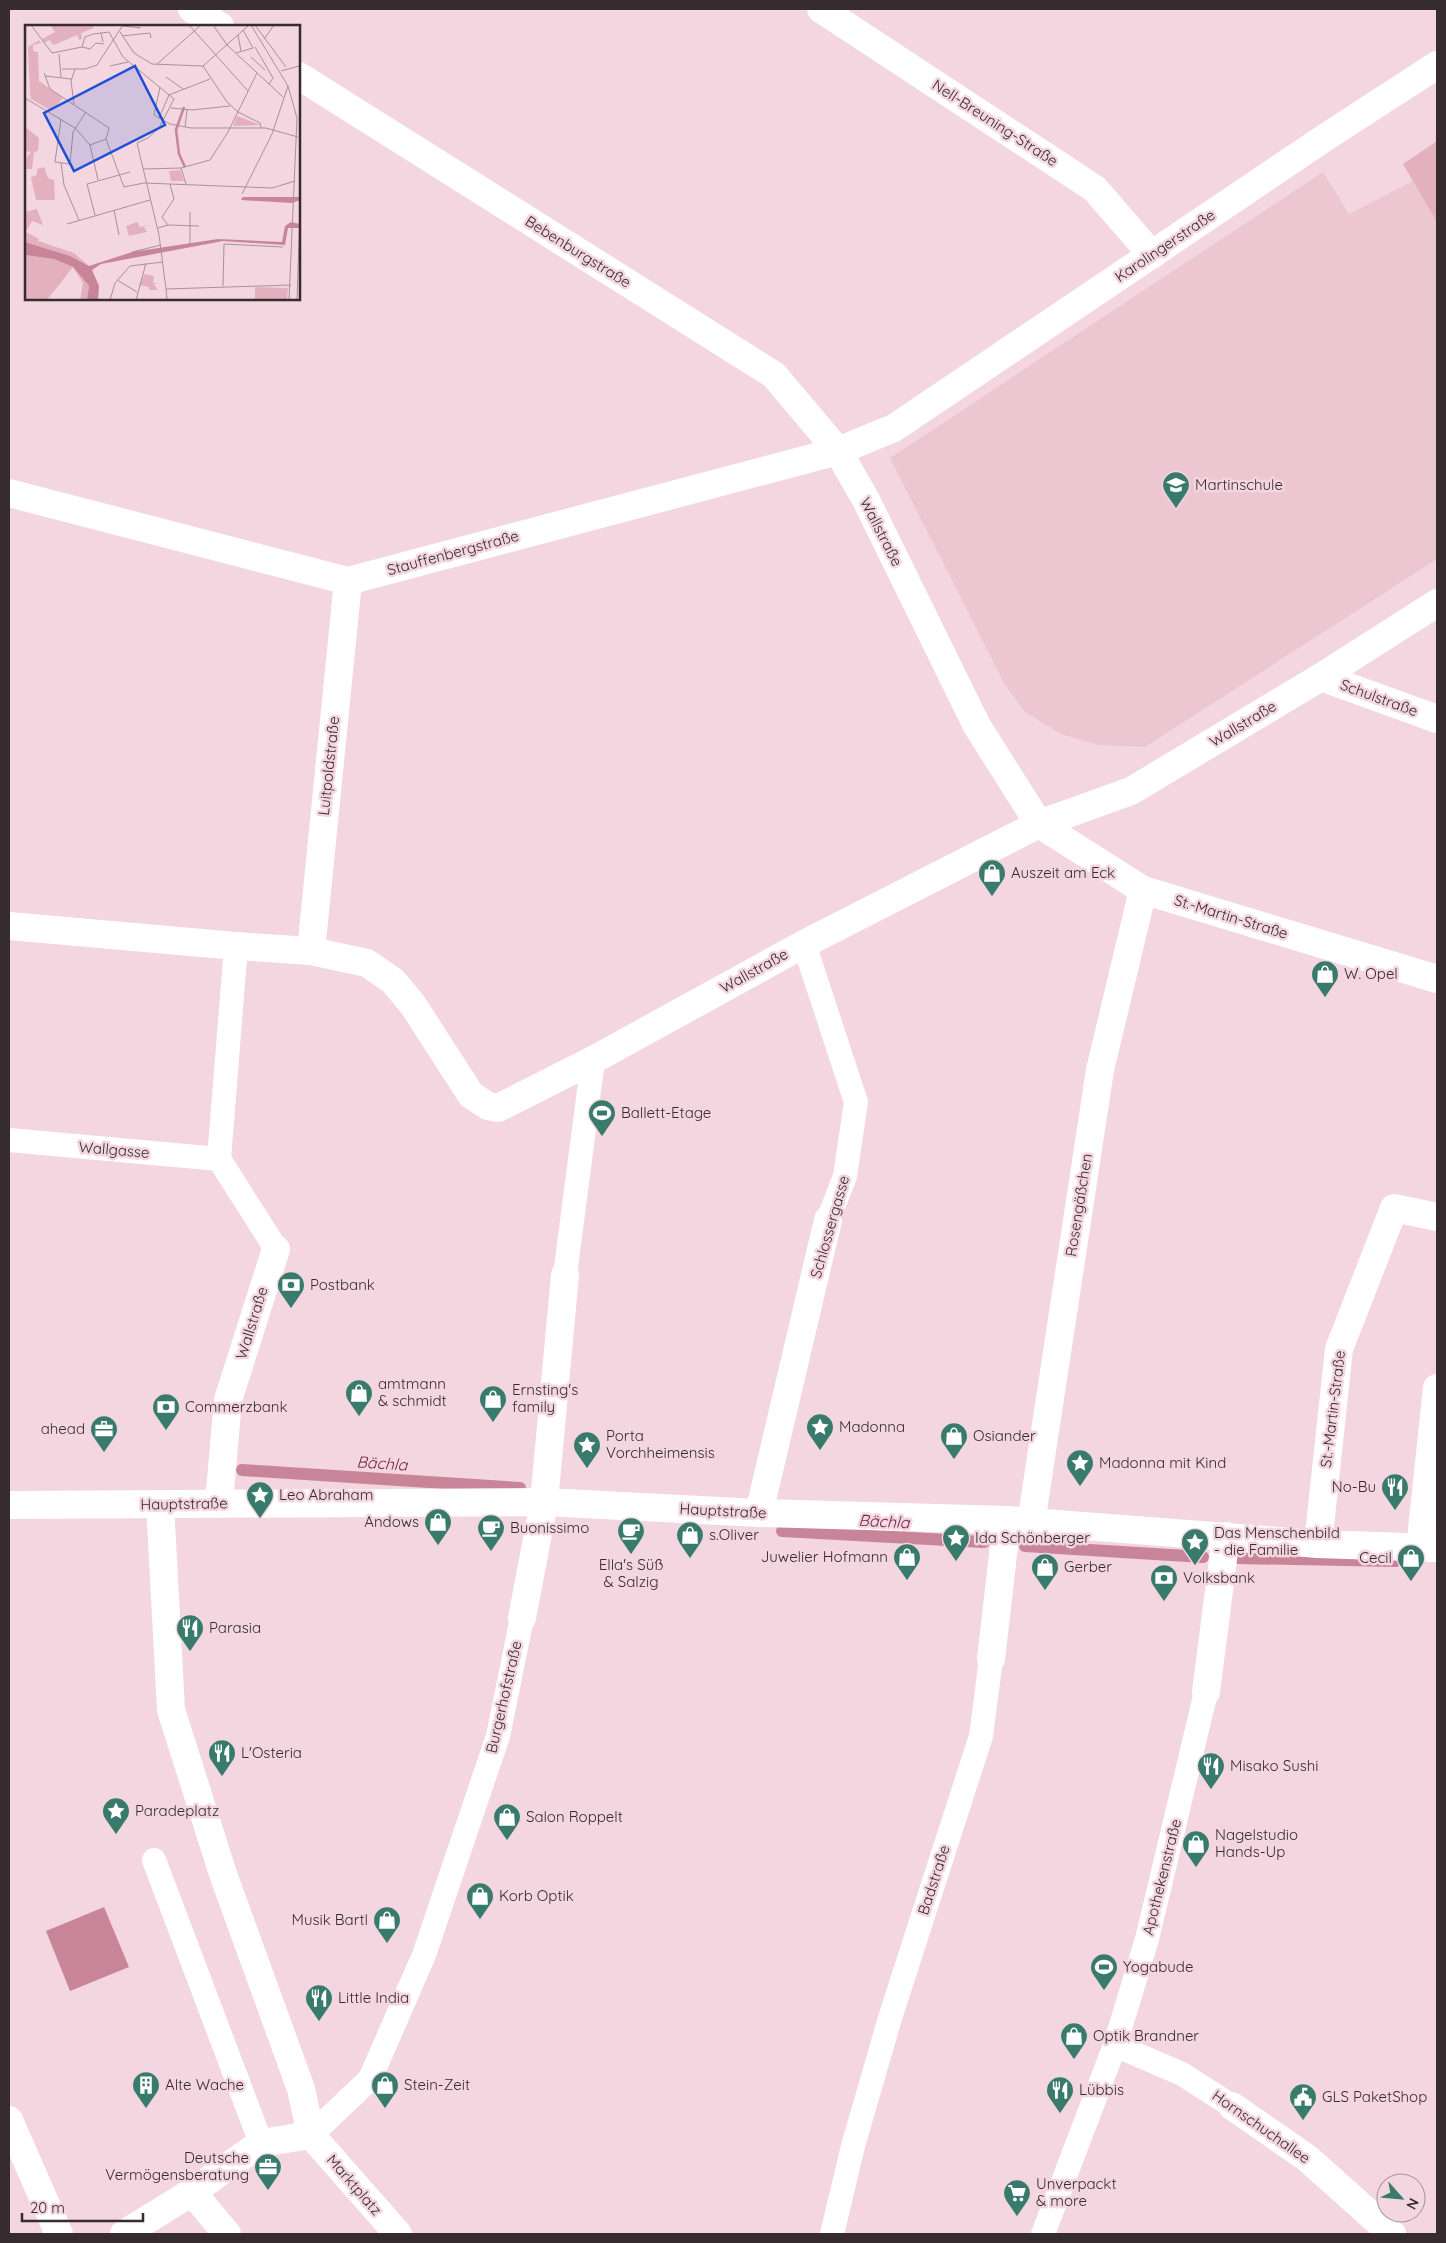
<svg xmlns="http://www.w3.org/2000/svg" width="1446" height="2243" font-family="Quicksand,sans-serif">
  <rect width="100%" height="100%" fill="#f3d6df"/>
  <path fill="#ecc7d2" d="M 1323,172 L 1349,214 L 1413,181 L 1437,222 L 1437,559 L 1145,747 L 1099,745 L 1061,734 L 1025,712 L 1005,685 L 890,458 Z"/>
  <path fill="#e3b0bf" d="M 1437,141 L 1437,222 L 1403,164 Z"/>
  <path fill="#c8859a" d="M 104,1907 L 129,1967 L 70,1991 L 46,1931 Z"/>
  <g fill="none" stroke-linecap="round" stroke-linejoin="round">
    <g stroke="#c8859a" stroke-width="12">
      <path d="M 242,1470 L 520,1488"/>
      <path d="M 782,1531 L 984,1542"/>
      <path d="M 1025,1546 L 1203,1557"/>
      <path d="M 1238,1558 L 1396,1561"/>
    </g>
    <g stroke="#fff" stroke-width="24">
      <path d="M 804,944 L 856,1102 L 845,1176 L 828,1220"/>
      <path d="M 9,1140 L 219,1159"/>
      <path d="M 219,1159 L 236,946"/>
      <path d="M 219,1159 L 276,1249"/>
      <path d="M 565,1275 L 593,1060"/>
      <path d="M 154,1860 L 261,2143"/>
      <path d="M 1115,2045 L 1182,2074 L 1232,2106"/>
      <path d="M 311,2135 L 370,2079 L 424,1955 L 498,1736 L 522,1618"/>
      <path d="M 832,2234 L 853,2146 L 890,2018 L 981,1736 L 991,1659"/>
      <path d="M 1043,2234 L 1115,2045 L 1147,1939 L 1206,1692"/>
    </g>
    <g stroke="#fff" stroke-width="28">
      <path d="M 192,9 L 220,26"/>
      <path d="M 821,9 L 1095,189 L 1152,255"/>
      <path d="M 299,76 L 774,375 L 838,451 L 866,500 L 977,726 L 1039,824 L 1143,890 L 1437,979"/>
      <path d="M 9,493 L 348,581 L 838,451 L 894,428 L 1329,135 L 1437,65"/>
      <path d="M 1321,677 L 1437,719"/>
      <path d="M 9,926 L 236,946 L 311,951 L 367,963 L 393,981 L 413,1005 L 471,1095 L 488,1106 L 498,1108 L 593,1060 L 804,944 L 1039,824 L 1131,791 L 1321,677 L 1437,603"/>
      <path d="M 311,951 L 348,581"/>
      <path d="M 219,1502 L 228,1400 L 276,1249"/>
      <path d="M 160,1504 L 171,1710 L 223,1874 L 301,2089 L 311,2135 L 398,2234"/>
      <path d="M 9,1505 L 544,1502 L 759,1513 L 1007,1520 L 1318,1544 L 1437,1548"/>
      <path d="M 759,1513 L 828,1220"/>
      <path d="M 1031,1523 L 1100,1070 L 1143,890"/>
      <path d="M 1318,1544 L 1339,1349 L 1394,1208 L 1437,1217"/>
      <path d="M 1420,1548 L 1437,1388"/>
      <path d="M 522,1618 L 544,1502 L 565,1275"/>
      <path d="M 991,1659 L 1007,1520"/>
      <path d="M 1206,1692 L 1226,1536"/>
      <path d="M 1232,2106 L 1307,2158 L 1392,2234"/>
      <path d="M 9,2120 L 59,2234"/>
      <path d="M 192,2192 L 227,2234"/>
      <path d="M 124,2234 L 192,2192 L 261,2143 L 311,2135"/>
    </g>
  </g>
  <defs>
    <g id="school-pin" transform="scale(1.4375)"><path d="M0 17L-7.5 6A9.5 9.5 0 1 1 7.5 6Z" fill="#387a6c" stroke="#f3d6df"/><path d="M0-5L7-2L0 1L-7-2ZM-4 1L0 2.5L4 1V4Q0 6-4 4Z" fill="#fff"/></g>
    <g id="shop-pin" transform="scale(1.4375)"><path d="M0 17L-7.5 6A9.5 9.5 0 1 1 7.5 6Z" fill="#387a6c" stroke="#f3d6df"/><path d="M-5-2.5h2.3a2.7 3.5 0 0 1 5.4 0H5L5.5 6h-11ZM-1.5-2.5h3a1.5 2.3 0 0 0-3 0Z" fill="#fff"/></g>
    <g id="stadium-pin" transform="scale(1.4375)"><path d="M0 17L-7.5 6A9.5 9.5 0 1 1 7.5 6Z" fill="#387a6c" stroke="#f3d6df"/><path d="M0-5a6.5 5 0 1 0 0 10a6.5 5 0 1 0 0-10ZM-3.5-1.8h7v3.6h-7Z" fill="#fff"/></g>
    <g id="bank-pin" transform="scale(1.4375)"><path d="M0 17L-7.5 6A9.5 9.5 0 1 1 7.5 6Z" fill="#387a6c" stroke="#f3d6df"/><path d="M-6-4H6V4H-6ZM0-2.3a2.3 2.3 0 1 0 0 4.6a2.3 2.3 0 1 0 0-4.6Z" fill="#fff"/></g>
    <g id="sight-pin" transform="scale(1.4375)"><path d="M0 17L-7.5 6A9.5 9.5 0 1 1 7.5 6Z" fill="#387a6c" stroke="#f3d6df"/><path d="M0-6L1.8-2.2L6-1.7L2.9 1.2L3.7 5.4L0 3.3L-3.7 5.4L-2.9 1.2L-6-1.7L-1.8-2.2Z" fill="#fff"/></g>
    <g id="office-pin" transform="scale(1.4375)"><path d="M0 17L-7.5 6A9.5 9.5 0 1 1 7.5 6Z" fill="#387a6c" stroke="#f3d6df"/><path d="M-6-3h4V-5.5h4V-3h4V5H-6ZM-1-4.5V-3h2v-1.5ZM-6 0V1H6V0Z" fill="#fff"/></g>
    <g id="restaurant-pin" transform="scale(1.4375)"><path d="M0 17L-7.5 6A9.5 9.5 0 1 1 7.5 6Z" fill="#387a6c" stroke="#f3d6df"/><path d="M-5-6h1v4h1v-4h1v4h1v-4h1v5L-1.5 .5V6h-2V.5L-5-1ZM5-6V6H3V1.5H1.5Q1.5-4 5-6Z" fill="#fff"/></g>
    <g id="cafe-pin" transform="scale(1.4375)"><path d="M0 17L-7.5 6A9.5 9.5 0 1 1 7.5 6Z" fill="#387a6c" stroke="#f3d6df"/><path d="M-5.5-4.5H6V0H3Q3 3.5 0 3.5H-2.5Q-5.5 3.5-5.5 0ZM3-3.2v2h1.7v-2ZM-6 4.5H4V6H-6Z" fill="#fff"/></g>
    <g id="building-pin" transform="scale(1.4375)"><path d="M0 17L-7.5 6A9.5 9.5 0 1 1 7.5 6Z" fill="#387a6c" stroke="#f3d6df"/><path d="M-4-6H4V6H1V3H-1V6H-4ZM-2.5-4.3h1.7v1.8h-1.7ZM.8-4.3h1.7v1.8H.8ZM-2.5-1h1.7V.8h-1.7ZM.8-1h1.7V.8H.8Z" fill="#fff"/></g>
    <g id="civic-pin" transform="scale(1.4375)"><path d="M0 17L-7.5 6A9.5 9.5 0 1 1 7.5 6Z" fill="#387a6c" stroke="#f3d6df"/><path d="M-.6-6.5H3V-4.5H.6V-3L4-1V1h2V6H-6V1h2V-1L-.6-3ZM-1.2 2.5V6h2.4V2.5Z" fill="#fff"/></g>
    <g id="supermarket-pin" transform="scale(1.4375)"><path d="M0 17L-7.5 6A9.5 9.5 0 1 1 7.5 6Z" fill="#387a6c" stroke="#f3d6df"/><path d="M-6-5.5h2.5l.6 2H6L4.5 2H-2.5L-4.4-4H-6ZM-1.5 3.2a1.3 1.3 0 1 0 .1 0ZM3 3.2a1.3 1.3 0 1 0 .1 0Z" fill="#fff"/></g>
  </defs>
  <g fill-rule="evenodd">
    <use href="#school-pin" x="1176" y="485"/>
    <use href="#shop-pin" x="992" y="873"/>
    <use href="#shop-pin" x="1325" y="974"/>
    <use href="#stadium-pin" x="602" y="1113"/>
    <use href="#bank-pin" x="291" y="1285"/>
    <use href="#shop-pin" x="359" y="1393"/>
    <use href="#shop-pin" x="493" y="1399"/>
    <use href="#bank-pin" x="166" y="1407"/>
    <use href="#sight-pin" x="820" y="1427"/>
    <use href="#office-pin" x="104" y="1429"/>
    <use href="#shop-pin" x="954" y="1436"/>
    <use href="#sight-pin" x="587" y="1445"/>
    <use href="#sight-pin" x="1080" y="1463"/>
    <use href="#restaurant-pin" x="1395" y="1487"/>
    <use href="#sight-pin" x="260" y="1495"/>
    <use href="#shop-pin" x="438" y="1522"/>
    <use href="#cafe-pin" x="491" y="1528"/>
    <use href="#cafe-pin" x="631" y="1531"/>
    <use href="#shop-pin" x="690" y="1535"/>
    <use href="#sight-pin" x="956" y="1538"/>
    <use href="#sight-pin" x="1195" y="1542"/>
    <use href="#shop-pin" x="907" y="1557"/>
    <use href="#shop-pin" x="1411" y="1558"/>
    <use href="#shop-pin" x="1045" y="1567"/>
    <use href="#bank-pin" x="1164" y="1578"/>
    <use href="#restaurant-pin" x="190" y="1628"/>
    <use href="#restaurant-pin" x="222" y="1753"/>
    <use href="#restaurant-pin" x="1211" y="1766"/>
    <use href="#sight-pin" x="116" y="1811"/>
    <use href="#shop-pin" x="507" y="1817"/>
    <use href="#shop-pin" x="1196" y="1844"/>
    <use href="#shop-pin" x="480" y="1896"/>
    <use href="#shop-pin" x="387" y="1920"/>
    <use href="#stadium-pin" x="1104" y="1967"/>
    <use href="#restaurant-pin" x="319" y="1998"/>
    <use href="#shop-pin" x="1074" y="2036"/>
    <use href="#building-pin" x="146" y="2085"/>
    <use href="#shop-pin" x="385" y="2085"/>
    <use href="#restaurant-pin" x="1060" y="2090"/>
    <use href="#civic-pin" x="1303" y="2097"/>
    <use href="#office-pin" x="268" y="2167"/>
    <use href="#supermarket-pin" x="1017" y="2193"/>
  </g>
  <g text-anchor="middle" stroke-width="5" stroke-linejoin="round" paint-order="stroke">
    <g font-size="15" fill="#362b2e" stroke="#f3d6df">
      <text transform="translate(995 123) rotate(33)" y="5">Nell-Breuning-Straße</text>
      <text transform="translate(1165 246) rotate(-34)" y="5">Karolingerstraße</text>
      <text transform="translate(578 252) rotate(32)" y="5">Bebenburgstraße</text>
      <text transform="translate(881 532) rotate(63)" y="5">Wallstraße</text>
      <text transform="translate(453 553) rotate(-15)" y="5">Stauffenbergstraße</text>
      <text transform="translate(1379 698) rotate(20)" y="5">Schulstraße</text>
      <text transform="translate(1243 724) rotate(-31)" y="5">Wallstraße</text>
      <text transform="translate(329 766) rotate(-84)" y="5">Luitpoldstraße</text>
      <text transform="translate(1231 917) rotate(17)" y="5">St.-Martin-Straße</text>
      <text transform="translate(754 971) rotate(-29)" y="5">Wallstraße</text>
      <text transform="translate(114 1150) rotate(5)" y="5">Wallgasse</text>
      <text transform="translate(1079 1205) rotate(-81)" y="5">Rosengäßchen</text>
      <text transform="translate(830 1227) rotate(-74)" y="5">Schlossergasse</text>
      <text transform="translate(252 1323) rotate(-73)" y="5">Wallstraße</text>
      <text transform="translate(1333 1409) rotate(-83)" y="5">St.-Martin-Straße</text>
      <text transform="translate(184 1504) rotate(-1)" y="5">Hauptstraße</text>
      <text transform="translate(723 1511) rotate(3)" y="5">Hauptstraße</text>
      <text transform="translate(504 1697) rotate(-77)" y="5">Burgerhofstraße</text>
      <text transform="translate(1162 1877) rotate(-76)" y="5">Apothekenstraße</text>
      <text transform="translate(934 1880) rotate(-72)" y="5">Badstraße</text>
      <text transform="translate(1261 2127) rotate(35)" y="5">Hornschuchallee</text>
      <text transform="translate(354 2185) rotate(49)" y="5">Marktplatz</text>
    </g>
    <g font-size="15" fill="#362b2e" stroke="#f3d6df" text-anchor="start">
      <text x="1195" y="490">Martinschule</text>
      <text x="1011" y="878">Auszeit am Eck</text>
      <text x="1344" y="979">W. Opel</text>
      <text x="621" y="1118">Ballett-Etage</text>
      <text x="310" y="1290">Postbank</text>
      <text x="378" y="1389">amtmann<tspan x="378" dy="17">&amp; schmidt</tspan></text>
      <text x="512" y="1395">Ernsting's<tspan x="512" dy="17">family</tspan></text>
      <text x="185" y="1412">Commerzbank</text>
      <text x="839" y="1432">Madonna</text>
      <text x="85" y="1434" text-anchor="end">ahead</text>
      <text x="606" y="1441">Porta<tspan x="606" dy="17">Vorchheimensis</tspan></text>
      <text x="973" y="1441">Osiander</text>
      <text x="1099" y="1468">Madonna mit Kind</text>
      <text x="1376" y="1492" text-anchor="end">No-Bu</text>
      <text x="279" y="1500">Leo Abraham</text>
      <text x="419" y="1527" text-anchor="end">Andows</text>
      <text x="510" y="1533">Buonissimo</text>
      <text x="1214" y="1538">Das Menschenbild<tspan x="1214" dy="17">- die Familie</tspan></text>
      <text x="709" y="1540">s.Oliver</text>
      <text x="975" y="1543">Ida Schönberger</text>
      <text x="888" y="1562" text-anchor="end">Juwelier Hofmann</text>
      <text x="1392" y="1563" text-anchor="end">Cecil</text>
      <text x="631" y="1570" text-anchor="middle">Ella's Süß<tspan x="631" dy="17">&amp; Salzig</tspan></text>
      <text x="1064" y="1572">Gerber</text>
      <text x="1183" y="1583">Volksbank</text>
      <text x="209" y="1633">Parasia</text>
      <text x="241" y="1758">L'Osteria</text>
      <text x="1230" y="1771">Misako Sushi</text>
      <text x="135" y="1816">Paradeplatz</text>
      <text x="526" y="1822">Salon Roppelt</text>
      <text x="1215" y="1840">Nagelstudio<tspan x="1215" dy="17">Hands-Up</tspan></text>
      <text x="499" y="1901">Korb Optik</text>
      <text x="368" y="1925" text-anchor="end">Musik Bartl</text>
      <text x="1123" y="1972">Yogabude</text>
      <text x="338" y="2003">Little India</text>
      <text x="1093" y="2041">Optik Brandner</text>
      <text x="165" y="2090">Alte Wache</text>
      <text x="404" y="2090">Stein-Zeit</text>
      <text x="1079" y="2095">Lübbis</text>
      <text x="1322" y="2102">GLS PaketShop</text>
      <text x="249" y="2163" text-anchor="end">Deutsche<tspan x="249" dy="17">Vermögensberatung</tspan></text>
      <text x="1036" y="2189">Unverpackt<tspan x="1036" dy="17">&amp; more</tspan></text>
    </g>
    <g font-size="16" font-style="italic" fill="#6f1f40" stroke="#f3d6df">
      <text transform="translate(382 1463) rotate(4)" y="6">Bächla</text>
      <text transform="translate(884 1521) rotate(3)" y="6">Bächla</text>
    </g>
  </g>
  <g transform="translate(25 25)">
    <rect width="275" height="275" fill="#f3d6df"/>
    <path d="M 25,0 L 67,0 L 69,3 L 56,8 L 57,14 L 54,15 L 52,10 L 29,20 L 24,15 L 19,18 L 17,14 L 30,7 ZM 14,15 L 16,18 L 8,20 L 8,26 L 13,27 L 14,56 L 38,73 L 27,86 L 6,74 L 5,69 L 3,22 ZM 212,91 L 233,99 L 235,100 L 208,101 ZM 0,102 L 14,113 L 13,126 L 9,127 L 7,144 L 1,144 L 2,132 L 6,127 L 0,126 ZM 19,142 L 23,153 L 29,155 L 30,175 L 11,175 L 6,152 L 12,150 L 12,144 ZM 155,145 L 159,156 L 146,156 L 144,146 ZM 12,184 L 18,200 L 7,196 L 1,207 L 14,214 L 13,216 L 49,228 L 64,241 L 45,231 L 0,217 L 0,187 ZM 112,197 L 115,202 L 124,200 L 119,202 L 122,207 L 104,211 L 101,201 ZM 0,230 L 29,234 L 48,242 L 64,261 L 62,275 L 55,275 L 58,258 L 48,242 L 22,275 L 0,275 ZM 120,249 L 129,251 L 128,258 L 135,258 L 129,259 L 133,265 L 124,265 L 124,262 L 114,260 ZM 230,262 L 263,263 L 262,275 L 230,275 Z" fill="#e3b0bf"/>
    <path d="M 218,172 L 275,172 L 275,175 L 267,178 L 216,175 ZM 266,197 L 275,199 L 275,203 L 263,203 L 260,220 L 198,216 L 76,239 L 67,245 L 74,261 L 73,275 L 62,275 L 64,261 L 48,242 L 29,234 L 0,230 L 0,217 L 45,231 L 64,241 L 107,227 L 193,214 L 257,217 L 260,201 Z" fill="#c8859a"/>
    <path fill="none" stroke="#c8859a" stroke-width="2.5" d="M 159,82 L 151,105 L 154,129 L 160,142"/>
    <path fill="none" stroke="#a79298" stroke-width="1" d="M 6,0 L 27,28 L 57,22 L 60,12 L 68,9 L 76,8 L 78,17M 164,0 L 223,66M 188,0 L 202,20 L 258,72M 226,0 L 263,61 L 272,93 L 264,275M 230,0 L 261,42M 98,1 L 116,3M 95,7 L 109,28 L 127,39 L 178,41M 76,8 L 84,7 L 98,32 L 149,74 L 134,103 L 123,113 L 112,118 L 134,210 L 141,264M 213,10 L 216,26M 97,11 L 125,8 L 126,13M 239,14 L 249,0M 57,22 L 65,24 L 71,18 L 79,19M 230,22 L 248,53 L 244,59M 211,28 L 228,23 L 218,5M 34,29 L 36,52M 226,32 L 240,45M 131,40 L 176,0M 85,41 L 103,37M 178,41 L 202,77 L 213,87 L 235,98 L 236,103M 178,41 L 224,0M 37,44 L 60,44 L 72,40 L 98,0M 256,46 L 274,41M 19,48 L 25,64 L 84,103 L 81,114 L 99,162 L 119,158 L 247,163 L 270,156M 20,51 L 46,54M 141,52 L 158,64M 135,62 L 129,90 L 145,99 L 166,103 L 241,103 L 273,112M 0,73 L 50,103 L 65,120 L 73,155M 49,79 L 46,56 L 50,44M 146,83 L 167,85 L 205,81M 134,93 L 144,70 L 185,54M 36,94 L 30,137 L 45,139 L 48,107 L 61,87M 160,102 L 162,85M 65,120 L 81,114M 36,138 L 39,160 L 54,195M 156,143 L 161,159M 118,144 L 156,143 L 185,135 L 203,107 L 232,48M 217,169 L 247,109 L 263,61M 89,185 L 94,210M 165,187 L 165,219M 70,190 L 62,159 L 105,147M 42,199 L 125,175M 143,200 L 137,192 L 149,174 L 145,159M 133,203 L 143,200 L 174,201M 107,227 L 136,220M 92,255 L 112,267M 198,261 L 199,219 L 258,222M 85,275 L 90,258 L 105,241 L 138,237M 111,275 L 121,238M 142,275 L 141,264 L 266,260M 272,275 L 275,187"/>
    <path fill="#1d4ed8" fill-opacity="0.15" stroke="#1d4ed8" stroke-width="2.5" d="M 110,41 L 140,100 L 49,146 L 19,88 Z"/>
    <rect width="275" height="275" fill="none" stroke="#362b2e" stroke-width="2.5"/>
  </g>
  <rect width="1446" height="2243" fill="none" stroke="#362b2e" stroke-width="20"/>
  <g transform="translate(1401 2198) rotate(117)"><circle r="24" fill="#f3d6df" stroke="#a79298"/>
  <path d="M0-4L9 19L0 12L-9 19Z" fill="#387a6c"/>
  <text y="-8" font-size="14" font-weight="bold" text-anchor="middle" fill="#362b2e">N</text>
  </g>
  <path d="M22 2213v8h121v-8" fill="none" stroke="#362b2e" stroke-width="2.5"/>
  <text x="30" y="2213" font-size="15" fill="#362b2e" stroke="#f3d6df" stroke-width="4" paint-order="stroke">20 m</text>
</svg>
